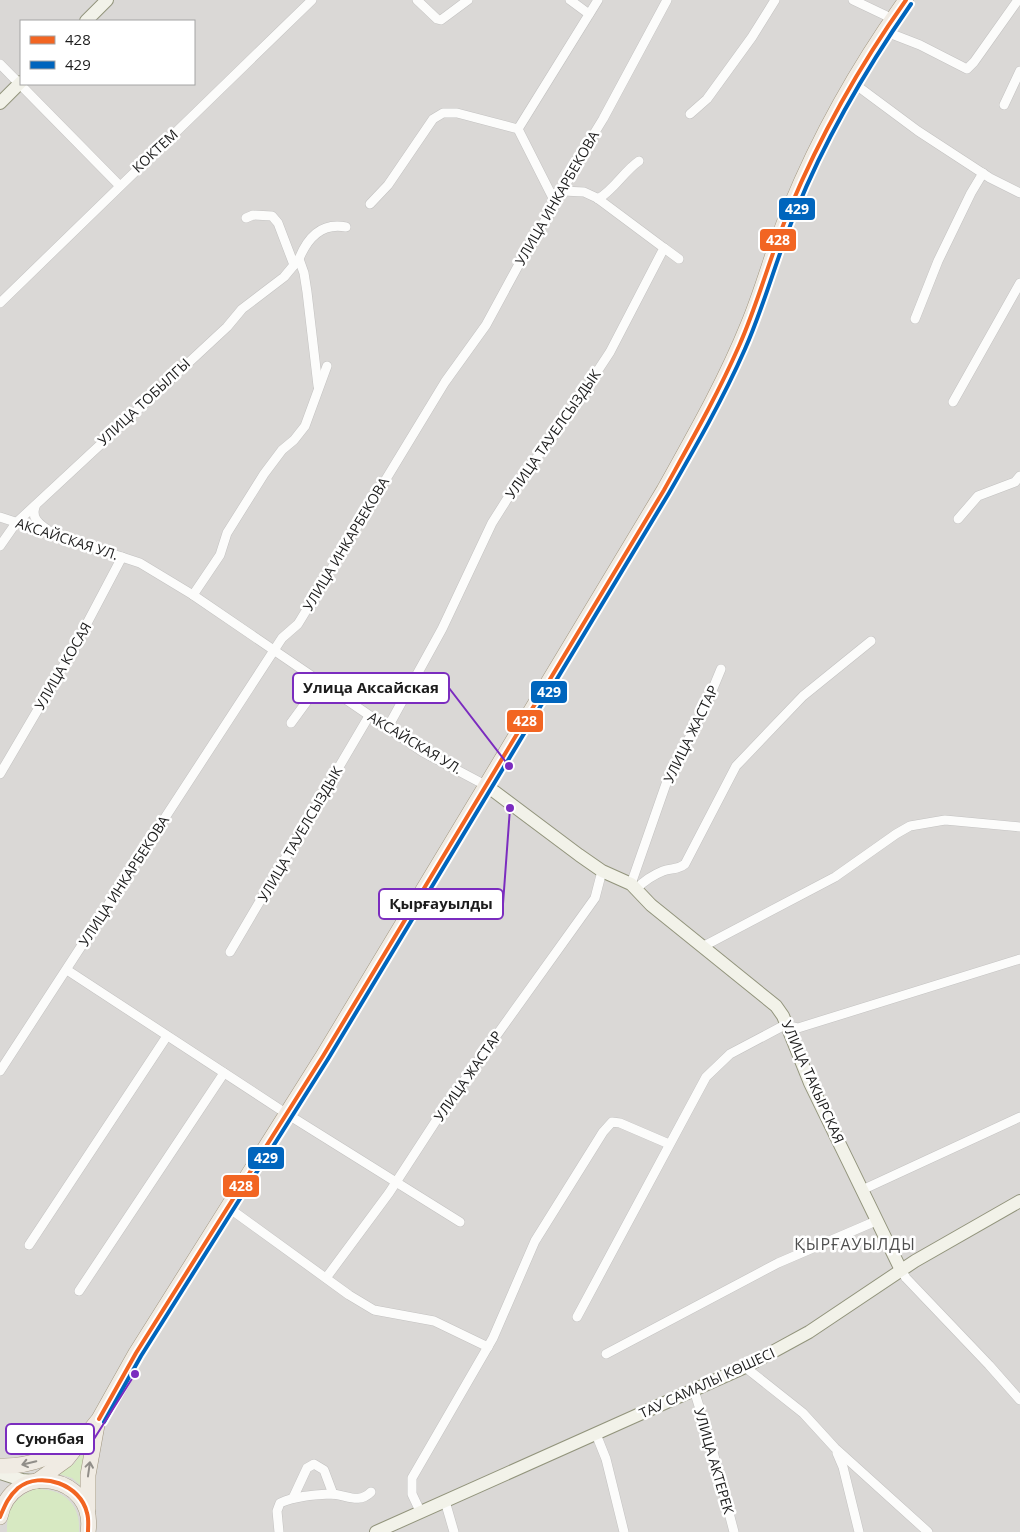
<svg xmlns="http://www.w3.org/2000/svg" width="1020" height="1532" font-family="'Open Sans',sans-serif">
  <rect width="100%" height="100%" fill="#ebe9e5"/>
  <path fill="#dad8d6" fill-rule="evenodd" d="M 0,0 L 1020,0 L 1020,1532 L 0,1532 ZM 21,21 L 194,21 L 194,84 L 21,84 Z"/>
  <g fill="#d7e9c2">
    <path d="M 86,1447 L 80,1485 L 72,1478 L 59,1474 L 74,1464 Z"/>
    <path d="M 35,1489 C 63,1488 81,1504 79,1532 L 7,1532 C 6,1510 15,1497 35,1489 Z"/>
  </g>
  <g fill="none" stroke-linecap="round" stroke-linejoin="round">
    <g stroke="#c3c2c1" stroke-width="10">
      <g id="street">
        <path d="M 417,0 L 437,19 L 441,20 L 468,0"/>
        <path d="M 570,0 L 589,14"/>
        <path d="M 853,0 L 893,19"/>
        <path d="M 884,31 L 920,45 L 967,69 L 974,62 L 1018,0"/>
        <path d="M 0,64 L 119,185"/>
        <path d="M 852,82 L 918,131 L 990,178 L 1020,193"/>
        <path d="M 1004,105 L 1020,71"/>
        <path d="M 690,114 L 707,99 L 752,37 L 775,0"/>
        <path d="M 518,129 L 598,0"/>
        <path d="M 598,199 C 615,189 623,172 639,161"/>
        <path d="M 370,204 L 388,185 L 433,119 L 443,113 L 457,113 L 518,129 L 556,204"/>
        <path d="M 246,218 L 253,215 L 272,216 L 278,223 L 294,265"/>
        <path d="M 664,248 L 679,259"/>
        <path d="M 0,303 L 312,0"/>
        <path d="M 915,319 L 938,261 L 971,193 L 983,173"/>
        <path d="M 318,386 L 307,292 L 304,273 L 299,259 C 307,239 321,222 346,227"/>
        <path d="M 953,402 L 1020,283"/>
        <path d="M 35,507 C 31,519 40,524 49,531"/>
        <path d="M 0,517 L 140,563 L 193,595 L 423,752 L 487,786"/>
        <path d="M 958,519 L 978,496 L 1015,482 L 1020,476"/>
        <path d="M 0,546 L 16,523 L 227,327 L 242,309 L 284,277 L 299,259"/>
        <path d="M 193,595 L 220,555 L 227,533 L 264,474 L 282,450 L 294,440 L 305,426 L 327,366"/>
        <path d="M 291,723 L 321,682"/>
        <path d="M 388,727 L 442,629 L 492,523 L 516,485 L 566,419 L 610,352 L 664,248 L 597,198 L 584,192 L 563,191"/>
        <path d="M 0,774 L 74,648 L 122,557"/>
        <path d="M 631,884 L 667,781 L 704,710 L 721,669"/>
        <path d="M 636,889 C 643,882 653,875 663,871 C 671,868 678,870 685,864 L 736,766 L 803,696 L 871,641"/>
        <path d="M 704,946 L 835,877 L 896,834 L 910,826 L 945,820 L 1020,827"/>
        <path d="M 230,952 L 369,716"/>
        <path d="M 67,970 L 287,1114 L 460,1222"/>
        <path d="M 0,1071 L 282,638 L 298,624 L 445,382 L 486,325 L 531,242 L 556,204 L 581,155 L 603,119 L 667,0"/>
        <path d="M 862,1190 L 1020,1117"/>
        <path d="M 229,1208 L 349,1295 L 374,1310 L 434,1321 L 488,1347"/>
        <path d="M 29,1245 L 167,1036"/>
        <path d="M 901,1270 L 906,1278 L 989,1365 L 1020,1400"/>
        <path d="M 326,1278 L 389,1193 L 443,1110 L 595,898 L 602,871"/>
        <path d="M 79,1291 L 224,1073"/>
        <path d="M 577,1317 L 706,1077 L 730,1054 L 781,1027 L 787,1025 L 798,1028 L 1020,959"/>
        <path d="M 606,1354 L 778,1263 L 876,1221"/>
        <path d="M 745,1367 L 803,1413 L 835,1448 L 928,1532"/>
        <path d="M 694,1390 L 712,1448 L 734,1532"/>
        <path d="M 596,1434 L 606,1459 L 624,1532"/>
        <path d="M 837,1453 L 843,1467 L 859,1532"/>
        <path d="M 293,1498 L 307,1468 L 314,1464 L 324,1470 L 333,1494"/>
        <path d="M 445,1501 L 454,1532"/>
        <path d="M 420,1511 L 412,1494 L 412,1478 L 493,1338 L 535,1241 L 603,1132 L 612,1122 L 620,1123 L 669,1144"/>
        <path d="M 279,1532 L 277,1511 L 280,1503 C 296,1496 313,1495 330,1494 C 346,1494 358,1505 371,1492"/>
      </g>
    </g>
    <g stroke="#92947c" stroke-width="14">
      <g id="secondary">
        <path d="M 86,21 L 107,0"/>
        <path d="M 0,103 L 21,82"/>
        <path d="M 487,786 L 579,855 L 602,871 L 631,884 L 651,905 L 776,1006 L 783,1016 L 810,1083 L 901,1270"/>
        <path d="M 0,1473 L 22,1480 L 34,1481"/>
        <path d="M 376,1532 L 745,1367 L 809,1332 L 915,1261 L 1020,1201"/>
      </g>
    </g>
    <g stroke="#a19781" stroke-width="16">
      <g id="primary">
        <path d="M 0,1466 C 30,1467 55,1457 77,1438"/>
        <path d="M 37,1481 L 66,1460 L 99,1419 L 136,1353 L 323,1056 L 664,490 C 694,436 725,382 748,325 C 764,287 774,246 790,208 C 820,135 860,64 906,0"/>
        <path d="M 88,1509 L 88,1475 L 97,1425"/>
        <path d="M 0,1517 C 12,1459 97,1475 88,1532"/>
      </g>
    </g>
    <use href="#street" stroke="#fcfcfb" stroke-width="9"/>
    <use href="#secondary" stroke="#f2f2e9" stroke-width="12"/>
    <use href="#primary" stroke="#f0ebe3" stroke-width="15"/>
    <g stroke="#fff" stroke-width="8">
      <g id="bus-1">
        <path d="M 99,1419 L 136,1353 L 323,1056 L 664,490 C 690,443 717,396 739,346 C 759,301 771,253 790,208 C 821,134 860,65 906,0"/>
        <path d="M 0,1517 C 5,1505 8,1497 18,1488 C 41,1470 81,1485 87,1513 C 89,1519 88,1526 88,1532"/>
      </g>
    </g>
    <g stroke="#fff" stroke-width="8">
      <path id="bus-2" d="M 104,1422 L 141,1356 L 328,1059 L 669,493 C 696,446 723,399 745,349 C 765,304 777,256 796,211 C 826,137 866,69 911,4"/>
    </g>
    <use href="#bus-1" stroke="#f26522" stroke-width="4"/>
    <use href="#bus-2" stroke="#0065bd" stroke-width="4"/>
  </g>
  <defs><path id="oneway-shaft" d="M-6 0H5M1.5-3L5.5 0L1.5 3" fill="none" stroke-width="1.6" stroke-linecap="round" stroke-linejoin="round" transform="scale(1.25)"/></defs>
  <g stroke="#918e89">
    <use href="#oneway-shaft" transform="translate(29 1463) rotate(167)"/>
    <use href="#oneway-shaft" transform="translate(89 1469) rotate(-82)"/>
  </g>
  <g text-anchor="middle" stroke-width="5" stroke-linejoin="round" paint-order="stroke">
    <g font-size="14" fill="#1c1c1c" stroke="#fff">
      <text transform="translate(155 151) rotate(-43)" y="5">КОКТЕМ</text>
      <text transform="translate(557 198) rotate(-60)" y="5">УЛИЦА ИНКАРБЕКОВА</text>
      <text transform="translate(144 402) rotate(-43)" y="5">УЛИЦА ТОБЫЛГЫ</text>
      <text transform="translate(553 434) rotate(-55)" y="5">УЛИЦА ТАУЕЛСЫЗДЫК</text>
      <text transform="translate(67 539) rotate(18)" y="5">АКСАЙСКАЯ УЛ.</text>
      <text transform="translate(346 544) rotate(-59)" y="5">УЛИЦА ИНКАРБЕКОВА</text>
      <text transform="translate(63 666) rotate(-60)" y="5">УЛИЦА КОСАЯ</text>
      <text transform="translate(691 734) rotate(-64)" y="5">УЛИЦА ЖАСТАР</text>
      <text transform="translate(415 743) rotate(31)" y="5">АКСАЙСКАЯ УЛ.</text>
      <text transform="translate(300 834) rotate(-60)" y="5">УЛИЦА ТАУЕЛСЫЗДЫК</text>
      <text transform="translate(124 881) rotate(-57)" y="5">УЛИЦА ИНКАРБЕКОВА</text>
      <text transform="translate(468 1076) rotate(-55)" y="5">УЛИЦА ЖАСТАР</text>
      <text transform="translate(813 1082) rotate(66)" y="5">УЛИЦА ТАКЫРСКАЯ</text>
      <text transform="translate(707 1383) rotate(-25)" y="5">ТАУ САМАЛЫ КӨШЕСІ</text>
      <text transform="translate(714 1461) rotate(74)" y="5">УЛИЦА АКТЕРЕК</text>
    </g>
    <g font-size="16" letter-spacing="1" fill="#4f4f4f" stroke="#fff">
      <text x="855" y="1250">ҚЫРҒАУЫЛДЫ</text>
    </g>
  </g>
  <path fill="none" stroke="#7b2cbf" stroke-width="2" d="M509 766L449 688M510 808L503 904M135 1374L94 1439"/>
  <g fill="#7b2cbf" stroke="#fff" stroke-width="2">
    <circle cx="509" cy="766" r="5"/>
    <circle cx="510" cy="808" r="5"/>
    <circle cx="135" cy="1374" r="5"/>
  </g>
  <g fill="#fff" stroke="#7b2cbf" stroke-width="2">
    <rect x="293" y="673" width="156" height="30" rx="5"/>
    <rect x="379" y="889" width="124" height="30" rx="5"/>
    <rect x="6" y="1424" width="88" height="30" rx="5"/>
  </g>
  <g font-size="15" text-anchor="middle" font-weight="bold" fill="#1c1c1c">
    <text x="371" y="693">Улица Аксайская</text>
    <text x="441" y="909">Қырғауылды</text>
    <text x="50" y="1444">Суюнбая</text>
  </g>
  <g stroke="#fff" stroke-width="2">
    <rect x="778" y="197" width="38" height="24" rx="5" fill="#0065bd"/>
    <rect x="759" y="228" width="38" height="24" rx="5" fill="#f26522"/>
    <rect x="530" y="680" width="38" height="24" rx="5" fill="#0065bd"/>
    <rect x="506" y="709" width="38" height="24" rx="5" fill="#f26522"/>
    <rect x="247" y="1146" width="38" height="24" rx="5" fill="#0065bd"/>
    <rect x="222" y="1174" width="38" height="24" rx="5" fill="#f26522"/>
  </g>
  <g font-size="14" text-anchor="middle" font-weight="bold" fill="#fff">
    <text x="797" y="214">429</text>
    <text x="778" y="245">428</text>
    <text x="549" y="697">429</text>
    <text x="525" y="726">428</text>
    <text x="266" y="1163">429</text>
    <text x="241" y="1191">428</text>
  </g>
  <rect x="20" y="20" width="175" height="65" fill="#ffffff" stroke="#a4a4a4"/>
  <rect x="30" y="36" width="25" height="8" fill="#f26522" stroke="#a4a4a4"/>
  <text x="65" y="45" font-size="15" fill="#1c1c1c">428</text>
  <rect x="30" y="61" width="25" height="8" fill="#0065bd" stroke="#a4a4a4"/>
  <text x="65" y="70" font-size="15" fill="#1c1c1c">429</text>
</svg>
